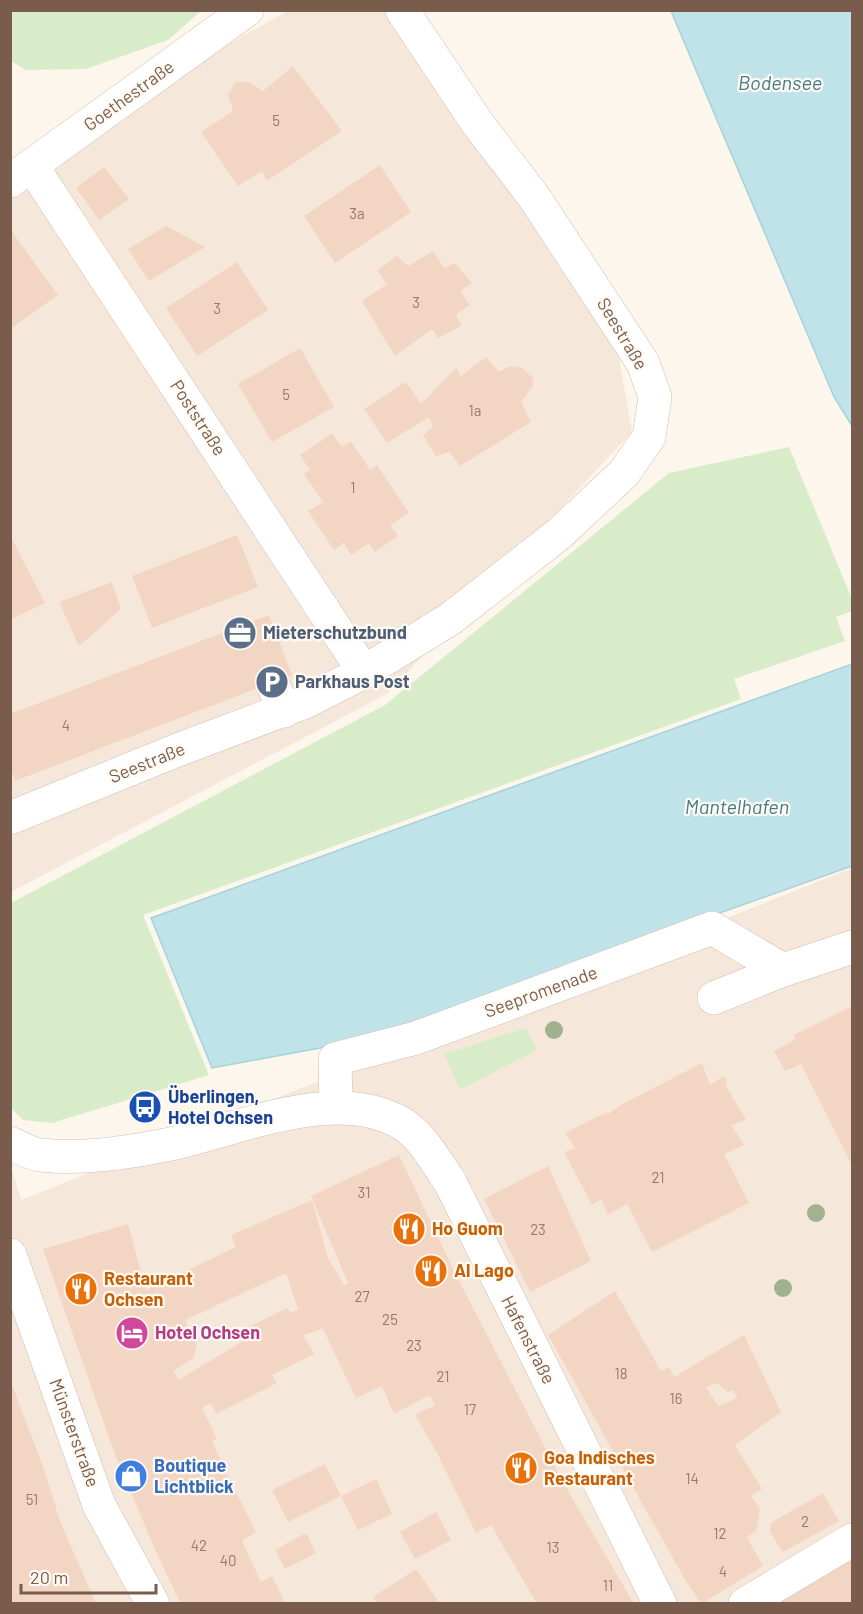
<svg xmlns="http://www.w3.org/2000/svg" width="863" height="1614" font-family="Barlow,sans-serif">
  <rect width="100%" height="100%" fill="#fdf6ec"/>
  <g fill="#f5e8da">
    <path d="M 288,11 L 387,11 L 616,340 L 632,432 L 387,694 L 11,892 L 10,163 L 12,164 Z"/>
    <path d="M 852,868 L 852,1603 L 11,1603 L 10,1163 L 21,1200 Z"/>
  </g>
  <g fill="#d8ecc9">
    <path d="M 11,10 L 201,10 L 201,11 L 168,40 L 86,69 L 26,70 L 11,61 Z"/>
    <path d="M 789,447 L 852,599 L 852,611 L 836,617 L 845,641 L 734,679 L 741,699 L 143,915 L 209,1075 L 52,1123 L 23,1120 L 11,1108 L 11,903 L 385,705 L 669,473 Z"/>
    <path d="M 526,1028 L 537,1050 L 460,1090 L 444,1054 Z"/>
  </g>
  <g fill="#bfe3e8" stroke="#a5d3da" stroke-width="1.5">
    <path d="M 671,11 L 852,11 L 852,426 L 834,397 Z"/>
    <path d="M 852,664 L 852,866 L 363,1040 L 212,1068 L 151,918 Z"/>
  </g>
  <g fill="#f3d5c3" fill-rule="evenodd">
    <path d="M 293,66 L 342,131 L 267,181 L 262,171 L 238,186 L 201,132 L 233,111 L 228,95 L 236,82 L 249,82 L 263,91 Z"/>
    <path d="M 380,165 L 411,212 L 335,263 L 304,216 Z"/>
    <path d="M 104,167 L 129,199 L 99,220 L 76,188 Z"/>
    <path d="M 166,226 L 205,247 L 149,281 L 128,249 Z"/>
    <path d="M 10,229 L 58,295 L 10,329 Z"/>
    <path d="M 433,251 L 444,268 L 455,263 L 472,283 L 460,291 L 470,305 L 456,314 L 461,326 L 438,338 L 432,329 L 395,356 L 362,301 L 387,284 L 377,270 L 397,256 L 408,266 Z"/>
    <path d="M 237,262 L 268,310 L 197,356 L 166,308 Z"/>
    <path d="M 300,348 L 334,407 L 272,442 L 238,384 Z"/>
    <path d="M 486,357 L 499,372 L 510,366 L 522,368 L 533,378 L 533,386 L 521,402 L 531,422 L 460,466 L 449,452 L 436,456 L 423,435 L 433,427 L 429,417 L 387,443 L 364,409 L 406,382 L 421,404 L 456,368 L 461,376 Z"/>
    <path d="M 332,433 L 342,447 L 351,441 L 370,470 L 377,465 L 409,513 L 390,525 L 398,536 L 375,552 L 369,543 L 351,555 L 344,543 L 334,550 L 308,511 L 323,502 L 304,474 L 310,470 L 300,455 Z"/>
    <path d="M 10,535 L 45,603 L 10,620 Z"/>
    <path d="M 237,535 L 258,587 L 152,628 L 132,576 Z"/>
    <path d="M 112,582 L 121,609 L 79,646 L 59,602 Z"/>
    <path d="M 269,615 L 292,675 L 15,781 L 10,768 L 10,714 Z"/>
    <path d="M 852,1006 L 852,1165 L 801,1064 L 785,1071 L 774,1051 L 796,1039 L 794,1035 Z"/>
    <path d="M 702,1063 L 710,1085 L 724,1076 L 727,1082 L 725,1084 L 746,1120 L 731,1125 L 744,1145 L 724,1154 L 749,1203 L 652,1252 L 627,1204 L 608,1215 L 601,1199 L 592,1205 L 564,1152 L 575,1148 L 565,1133 L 607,1112 L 608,1114 L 621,1105 Z"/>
    <path d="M 399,1155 L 455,1273 L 564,1484 L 634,1604 L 537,1604 L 491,1525 L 476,1533 L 437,1453 L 415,1415 L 435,1405 L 430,1395 L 394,1414 L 382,1386 L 356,1398 L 323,1329 L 303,1335 L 314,1354 L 272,1375 L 277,1383 L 216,1414 L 211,1403 L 202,1408 L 217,1439 L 212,1441 L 221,1461 L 224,1460 L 228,1470 L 226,1472 L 256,1532 L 242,1541 L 261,1582 L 272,1576 L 286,1604 L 181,1604 L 156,1552 L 114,1452 L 43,1249 L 128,1224 L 146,1290 L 236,1247 L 231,1235 L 312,1200 L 328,1258 L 344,1285 L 348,1283 L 311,1196 ZM 286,1273 L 298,1309 L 290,1313 L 287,1308 L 247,1328 L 252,1336 L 178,1380 L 174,1371 L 194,1357 L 197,1345 L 185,1320 Z"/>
    <path d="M 548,1166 L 591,1261 L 530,1292 L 484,1199 Z"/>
    <path d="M 615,1291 L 661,1371 L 669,1367 L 674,1377 L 744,1335 L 781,1412 L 735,1445 L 762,1489 L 751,1496 L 760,1509 L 756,1531 L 747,1537 L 763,1566 L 701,1604 L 684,1578 L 548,1335 ZM 716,1383 L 728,1392 L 732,1390 L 737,1398 L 718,1406 L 706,1387 Z"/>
    <path d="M 10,1380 L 44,1469 L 60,1521 L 96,1604 L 10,1604 Z"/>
    <path d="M 325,1464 L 341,1496 L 288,1522 L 272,1490 Z"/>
    <path d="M 376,1479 L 392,1514 L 358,1530 L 341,1496 Z"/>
    <path d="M 823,1493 L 839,1521 L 783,1552 L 770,1532 L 771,1523 Z"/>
    <path d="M 436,1512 L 451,1540 L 415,1559 L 400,1532 Z"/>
    <path d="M 306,1533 L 316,1553 L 285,1569 L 275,1550 Z"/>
    <path d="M 852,1548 L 852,1604 L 756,1604 Z"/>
    <path d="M 416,1569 L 440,1604 L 378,1604 L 373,1597 Z"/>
  </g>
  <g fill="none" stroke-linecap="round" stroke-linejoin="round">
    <g stroke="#d1beb0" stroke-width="34">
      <g id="minor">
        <path d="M 32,166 L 364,672"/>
        <path d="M 10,181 L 247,10"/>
        <path d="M 272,682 L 284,711"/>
        <path d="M 10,818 L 175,751 L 305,702 L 364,672 L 450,619 L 559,534 L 624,473 L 649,437 L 655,397 L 643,363 L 534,197 L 478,124 L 402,10"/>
        <path d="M 714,998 L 783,970 L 852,947"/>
        <path d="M 336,1107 L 335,1059 L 416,1038 L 712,928 L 783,970"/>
        <path d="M 10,1143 C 20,1147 30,1154 40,1155 C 83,1160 130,1152 171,1144 C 240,1129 335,1085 401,1123 C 423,1136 436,1162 450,1182 L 660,1604"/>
        <path d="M 10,1255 L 99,1505 L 153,1604"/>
        <path d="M 745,1604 L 852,1540"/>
      </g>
    </g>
    <use href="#minor" stroke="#fff" stroke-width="33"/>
  </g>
  <g fill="#a0b28e">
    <circle cx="554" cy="1030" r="9"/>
    <circle cx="816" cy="1213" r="9"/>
    <circle cx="783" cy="1288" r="9"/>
  </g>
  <defs>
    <g id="office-disc" transform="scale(1.725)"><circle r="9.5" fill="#5c6f8a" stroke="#fffaf3"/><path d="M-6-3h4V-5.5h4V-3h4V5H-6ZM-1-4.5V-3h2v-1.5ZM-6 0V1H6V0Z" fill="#fff"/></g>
    <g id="parking-disc" transform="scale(1.725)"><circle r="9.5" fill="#5c6f8a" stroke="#fffaf3"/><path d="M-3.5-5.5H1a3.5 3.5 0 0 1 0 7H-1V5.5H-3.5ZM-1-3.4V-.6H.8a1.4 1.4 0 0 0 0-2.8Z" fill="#fff"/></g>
    <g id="bus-disc" transform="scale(1.725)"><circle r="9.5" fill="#1a4fb4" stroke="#fffaf3"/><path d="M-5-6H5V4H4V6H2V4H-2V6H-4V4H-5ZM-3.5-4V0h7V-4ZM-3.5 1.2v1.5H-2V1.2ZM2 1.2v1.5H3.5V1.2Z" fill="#fff"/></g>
    <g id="restaurant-disc" transform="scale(1.725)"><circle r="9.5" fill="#e8710a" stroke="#fffaf3"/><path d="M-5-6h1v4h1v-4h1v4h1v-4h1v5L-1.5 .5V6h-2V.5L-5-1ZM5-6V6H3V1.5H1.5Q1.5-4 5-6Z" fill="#fff"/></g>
    <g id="hotel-disc" transform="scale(1.725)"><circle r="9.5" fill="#d1479c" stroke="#fffaf3"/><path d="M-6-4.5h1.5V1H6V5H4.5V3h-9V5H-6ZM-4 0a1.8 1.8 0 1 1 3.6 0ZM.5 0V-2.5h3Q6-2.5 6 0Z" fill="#fff"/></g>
    <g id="shop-disc" transform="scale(1.725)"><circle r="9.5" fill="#3f7fe0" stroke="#fffaf3"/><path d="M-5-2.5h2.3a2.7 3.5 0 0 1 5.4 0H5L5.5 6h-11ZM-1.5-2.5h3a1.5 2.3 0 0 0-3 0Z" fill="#fff"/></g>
  </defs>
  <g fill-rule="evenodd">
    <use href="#office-disc" x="240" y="633"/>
    <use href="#parking-disc" x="272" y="682"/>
    <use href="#bus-disc" x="145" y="1107"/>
    <use href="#restaurant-disc" x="409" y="1229"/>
    <use href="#restaurant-disc" x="431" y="1271"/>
    <use href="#restaurant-disc" x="81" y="1289"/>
    <use href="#hotel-disc" x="132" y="1333"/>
    <use href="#restaurant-disc" x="521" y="1468"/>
    <use href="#shop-disc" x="131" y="1476"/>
  </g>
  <g text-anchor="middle" stroke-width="4.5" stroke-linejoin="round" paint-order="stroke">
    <g font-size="15" fill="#987a6a">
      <text x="276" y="126">5</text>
      <text x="357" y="219">3a</text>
      <text x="416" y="308">3</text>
      <text x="217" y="314">3</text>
      <text x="286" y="400">5</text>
      <text x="475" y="416">1a</text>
      <text x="353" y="493">1</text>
      <text x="66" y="731">4</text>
      <text x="658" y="1183">21</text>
      <text x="364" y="1198">31</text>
      <text x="538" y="1235">23</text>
      <text x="362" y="1302">27</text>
      <text x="390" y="1325">25</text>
      <text x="414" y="1351">23</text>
      <text x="621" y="1379">18</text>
      <text x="443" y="1382">21</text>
      <text x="676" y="1404">16</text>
      <text x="470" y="1415">17</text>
      <text x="692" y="1484">14</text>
      <text x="32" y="1505">51</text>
      <text x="805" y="1527">2</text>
      <text x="720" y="1539">12</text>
      <text x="199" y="1551">42</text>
      <text x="553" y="1553">13</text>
      <text x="228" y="1566">40</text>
      <text x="723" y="1577">4</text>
      <text x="608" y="1591">11</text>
    </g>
    <g font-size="18" fill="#7a5c4d" stroke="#fffaf3">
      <text transform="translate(129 96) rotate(-36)" y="6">Goethestraße</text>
      <text transform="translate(622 334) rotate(59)" y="6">Seestraße</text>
      <text transform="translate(198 418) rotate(57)" y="6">Poststraße</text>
      <text transform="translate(147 763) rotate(-22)" y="6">Seestraße</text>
      <text transform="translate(541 992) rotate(-20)" y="6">Seepromenade</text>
      <text transform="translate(528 1340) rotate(63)" y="6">Hafenstraße</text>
      <text transform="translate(74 1433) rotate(70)" y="6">Münsterstraße</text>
    </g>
    <g font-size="18" font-weight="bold" fill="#4e5e75" stroke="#fffaf3" text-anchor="start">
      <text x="263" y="639">Mieterschutzbund</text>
      <text x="295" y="688">Parkhaus Post</text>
    </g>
    <g font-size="18" font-weight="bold" fill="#164399" stroke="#fffaf3" text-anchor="start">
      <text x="168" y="1103">Überlingen,<tspan x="168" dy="21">Hotel Ochsen</tspan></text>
    </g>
    <g font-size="18" font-weight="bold" fill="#c56008" stroke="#fffaf3" text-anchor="start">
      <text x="432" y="1235">Ho Guom</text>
      <text x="454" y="1277">Al Lago</text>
      <text x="104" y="1285">Restaurant<tspan x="104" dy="21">Ochsen</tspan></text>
      <text x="544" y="1464">Goa Indisches<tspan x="544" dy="21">Restaurant</tspan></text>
    </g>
    <g font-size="18" font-weight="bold" fill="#b23c85" stroke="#fffaf3" text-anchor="start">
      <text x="155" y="1339">Hotel Ochsen</text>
    </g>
    <g font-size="18" font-weight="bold" fill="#366cbe" stroke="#fffaf3" text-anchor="start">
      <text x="154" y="1472">Boutique<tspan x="154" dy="21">Lichtblick</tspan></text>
    </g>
    <g font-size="20" font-style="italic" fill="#437c86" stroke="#fffaf3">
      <text x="780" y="90">Bodensee</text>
      <text x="737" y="814">Mantelhafen</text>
    </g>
  </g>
  <rect width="863" height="1614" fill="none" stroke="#7a5c4d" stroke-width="24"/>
  <path d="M21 1584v9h135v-9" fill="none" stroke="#7a5c4d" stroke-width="3"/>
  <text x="30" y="1584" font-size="18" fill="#7a5c4d" stroke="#fffaf3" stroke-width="4.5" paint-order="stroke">20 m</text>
</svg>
